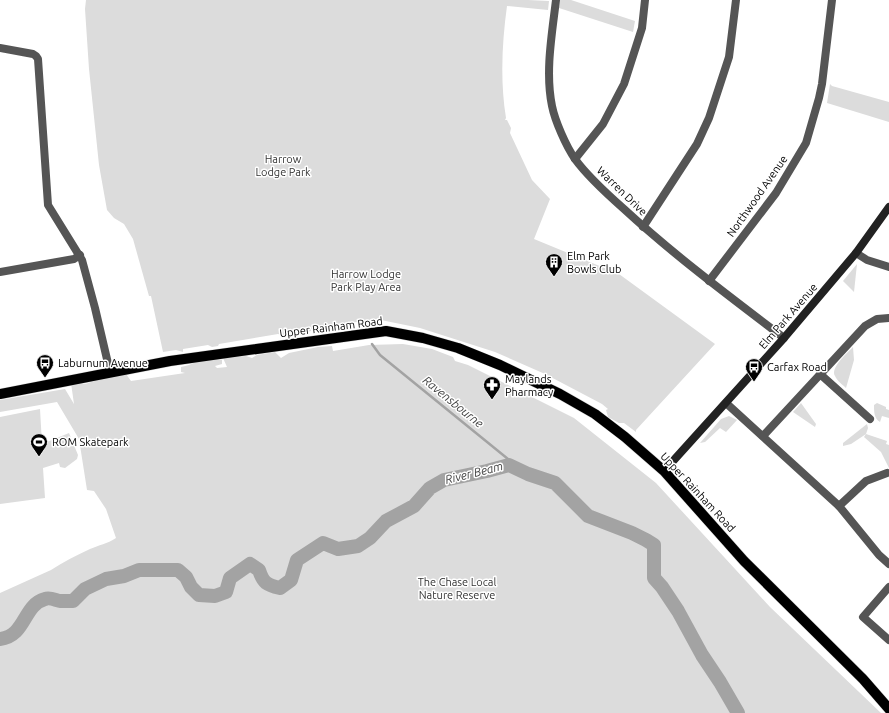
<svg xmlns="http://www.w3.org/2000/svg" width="889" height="713" font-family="Ubuntu,sans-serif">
  <rect width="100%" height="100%" fill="#fff"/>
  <g fill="#dcdcdc">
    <path d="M 86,0 L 528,0 L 549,1 L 548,10 L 507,6 C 502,42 500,81 506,118 L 505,120 L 507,120 L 511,128 L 510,133 L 532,180 L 550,199 L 534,239 L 619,274 L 715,344 L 636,430 L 636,432 L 624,423 L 619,423 L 608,417 L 606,410 L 608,409 L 602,404 L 545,374 L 495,352 L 420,328 L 376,319 L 311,329 L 311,331 C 304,333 299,331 292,332 L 291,335 L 285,336 L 278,334 L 219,344 L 218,346 L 212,347 L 208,345 L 183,349 L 183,352 L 176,350 L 163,352 L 151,296 L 149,296 L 133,239 L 124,224 L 114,218 L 107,210 L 99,165 L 89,69 L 85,9 Z"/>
    <path d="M 560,0 L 571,0 L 635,21 L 633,32 L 559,8 Z"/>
    <path d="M 830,84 L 832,86 L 889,102 L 889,122 L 827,103 Z"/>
    <path d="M 857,264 L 854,292 L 843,281 Z"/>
    <path d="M 403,344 L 432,349 L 453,357 L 455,361 L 468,365 L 574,418 L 656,483 L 770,607 L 881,713 L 0,713 L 0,593 L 51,570 C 63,562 77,555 90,549 C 99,545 107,544 116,538 L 106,509 L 94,491 L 87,490 L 79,439 L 57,402 L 0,412 L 0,400 L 65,389 L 74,404 L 71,383 L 85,384 L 98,380 L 126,374 L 131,381 L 185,373 L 181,372 L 181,367 C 187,366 191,364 196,362 C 204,359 213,360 222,360 L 222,364 L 215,366 L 217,368 L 227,367 L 223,358 L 246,356 L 252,358 L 257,355 L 275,352 L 281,358 L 289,353 L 318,347 L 332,346 L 333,351 L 369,345 Z"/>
    <path d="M 853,347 L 854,360 L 846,388 C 843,385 837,381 835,376 C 830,368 847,353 853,347 Z"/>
    <path d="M 801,403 L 816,424 L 815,427 L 793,412 Z"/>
    <path d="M 877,403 L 886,407 L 886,409 L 889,410 L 889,418 L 882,416 L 880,422 C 874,418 874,412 874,405 Z"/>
    <path d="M 40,409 L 42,444 L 69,433 L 78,455 L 77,459 L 65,468 L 60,467 L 59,463 L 43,468 L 45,498 L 0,504 L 0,417 Z"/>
    <path d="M 729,416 L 737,420 L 726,432 L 720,428 L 705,442 L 700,443 L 721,419 Z"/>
    <path d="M 867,424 L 868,428 L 866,434 L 887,441 L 886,444 L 889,445 L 889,468 L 881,452 L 864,437 L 866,434 L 851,444 L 843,446 L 843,443 Z"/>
  </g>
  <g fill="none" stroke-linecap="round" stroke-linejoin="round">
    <path stroke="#a3a3a3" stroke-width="2.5" d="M 372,344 L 380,355 L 524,472"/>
    <path stroke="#a3a3a3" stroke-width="14" d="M 0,639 C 26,636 23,605 45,599 C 50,597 55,600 60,601 C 64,601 69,601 73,601 L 85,589 L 106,579 L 124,576 L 139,570 L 178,570 L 186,577 L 191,587 L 199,595 L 215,596 L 226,592 L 230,578 L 250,564 L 259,570 C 263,583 267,585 280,588 L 291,580 L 297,560 L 323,543 L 338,549 L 358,546 L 370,538 L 386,521 L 414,506 L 430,488 L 444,480 L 487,471 L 509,465 L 528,474 L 555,483 L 588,516 L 632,533 L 646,540 L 654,545 L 654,578 L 662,587 L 678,611 L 702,655 L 720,682 L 738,713"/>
    <g stroke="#dbdbdb" stroke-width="11">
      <path id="primary" d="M 0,394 L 170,361 L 386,331 L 423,338 L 458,348 L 500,365 L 560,394 L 595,414 L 625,437 L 664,471 L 744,561 L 863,679 L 889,709"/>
    </g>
    <g stroke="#555" stroke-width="8">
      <path d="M 556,0 C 552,34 545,72 552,106 C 555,121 566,146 575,159 C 588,177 607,194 624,209 C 674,255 730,297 784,338"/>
      <path d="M 0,48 L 33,54 L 36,56 L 38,59 L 48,205 L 82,260 L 95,308 L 110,372"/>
      <path d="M 575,159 L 603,124 L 624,84 L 642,28 L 645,0"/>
      <path d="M 643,227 L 697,144 L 709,118 L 729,57 L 736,0"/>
      <path d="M 856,253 L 867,260 L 889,267"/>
      <path d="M 0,272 L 74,259 L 80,255"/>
      <path d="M 709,281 L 776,193 L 806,143 L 819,98 L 822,84 L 832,0"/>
      <path d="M 820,374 L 870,419"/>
      <path d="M 726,403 L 839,506 L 879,555 L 889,564"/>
      <path d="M 763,436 L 865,326 L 877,319 L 889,318"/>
      <path d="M 839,506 L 866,481 L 887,473"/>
      <path d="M 889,587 L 863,617 L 889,640"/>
    </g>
    <path stroke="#222" stroke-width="8" d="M 664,471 L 784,338 L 856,253 L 889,207"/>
    <use href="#primary" stroke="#000" stroke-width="10"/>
  </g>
  <defs>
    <g id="building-pin" transform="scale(0.9)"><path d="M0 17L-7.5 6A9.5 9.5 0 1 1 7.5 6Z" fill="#000" stroke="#fff"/><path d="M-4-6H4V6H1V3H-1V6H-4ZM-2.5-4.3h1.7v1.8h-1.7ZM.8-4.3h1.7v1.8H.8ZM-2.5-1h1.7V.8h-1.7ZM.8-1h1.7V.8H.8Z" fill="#fff"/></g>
    <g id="bus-pin" transform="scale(0.9)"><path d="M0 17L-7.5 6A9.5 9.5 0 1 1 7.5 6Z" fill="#000" stroke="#fff"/><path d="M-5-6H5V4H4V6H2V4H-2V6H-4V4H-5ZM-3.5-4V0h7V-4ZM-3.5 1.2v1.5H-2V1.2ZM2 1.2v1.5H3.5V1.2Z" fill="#fff"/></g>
    <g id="pharmacy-pin" transform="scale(0.9)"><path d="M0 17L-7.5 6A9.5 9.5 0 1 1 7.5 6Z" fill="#000" stroke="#fff"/><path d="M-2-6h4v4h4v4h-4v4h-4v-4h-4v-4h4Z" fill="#fff"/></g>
    <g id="stadium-pin" transform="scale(0.9)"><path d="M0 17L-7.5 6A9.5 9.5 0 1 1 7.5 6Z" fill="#000" stroke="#fff"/><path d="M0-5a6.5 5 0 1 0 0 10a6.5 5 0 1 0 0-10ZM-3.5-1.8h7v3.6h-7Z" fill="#fff"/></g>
  </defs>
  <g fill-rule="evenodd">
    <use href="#building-pin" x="554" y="262"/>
    <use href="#bus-pin" x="45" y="363"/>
    <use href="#bus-pin" x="754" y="367"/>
    <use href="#pharmacy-pin" x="492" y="385"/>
    <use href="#stadium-pin" x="39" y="442"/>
  </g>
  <g text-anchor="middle" stroke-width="3" stroke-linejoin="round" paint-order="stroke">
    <g font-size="11" fill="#333" stroke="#fff">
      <text x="283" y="163">Harrow<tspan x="283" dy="13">Lodge Park</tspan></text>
      <text x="366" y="278">Harrow Lodge<tspan x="366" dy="13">Park Play Area</tspan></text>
      <text x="457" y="586">The Chase Local<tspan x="457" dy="13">Nature Reserve</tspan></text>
    </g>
    <g font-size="11" fill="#000" stroke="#fff">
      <text transform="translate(622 191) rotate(44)" y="4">Warren Drive</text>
      <text transform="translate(757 196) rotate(-55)" y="4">Northwood Avenue</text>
      <text transform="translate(788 316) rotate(-49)" y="4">Elm Park Avenue</text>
      <text transform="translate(331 327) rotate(-7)" y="4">Upper Rainham Road</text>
      <text transform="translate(698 492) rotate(47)" y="4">Upper Rainham Road</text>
    </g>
    <g font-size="11" fill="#000" stroke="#fff" text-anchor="start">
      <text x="567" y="260">Elm Park<tspan x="567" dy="13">Bowls Club</tspan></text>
      <text x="58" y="367">Laburnum Avenue</text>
      <text x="767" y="371">Carfax Road</text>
      <text x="505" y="383">Maylands<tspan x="505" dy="13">Pharmacy</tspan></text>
      <text x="52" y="446">ROM Skatepark</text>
    </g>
    <g font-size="12" font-style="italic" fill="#444" stroke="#fff">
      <text transform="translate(453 402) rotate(39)" y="4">Ravensbourne</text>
      <text transform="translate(474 473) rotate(-14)" y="4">River Beam</text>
    </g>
  </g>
</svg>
